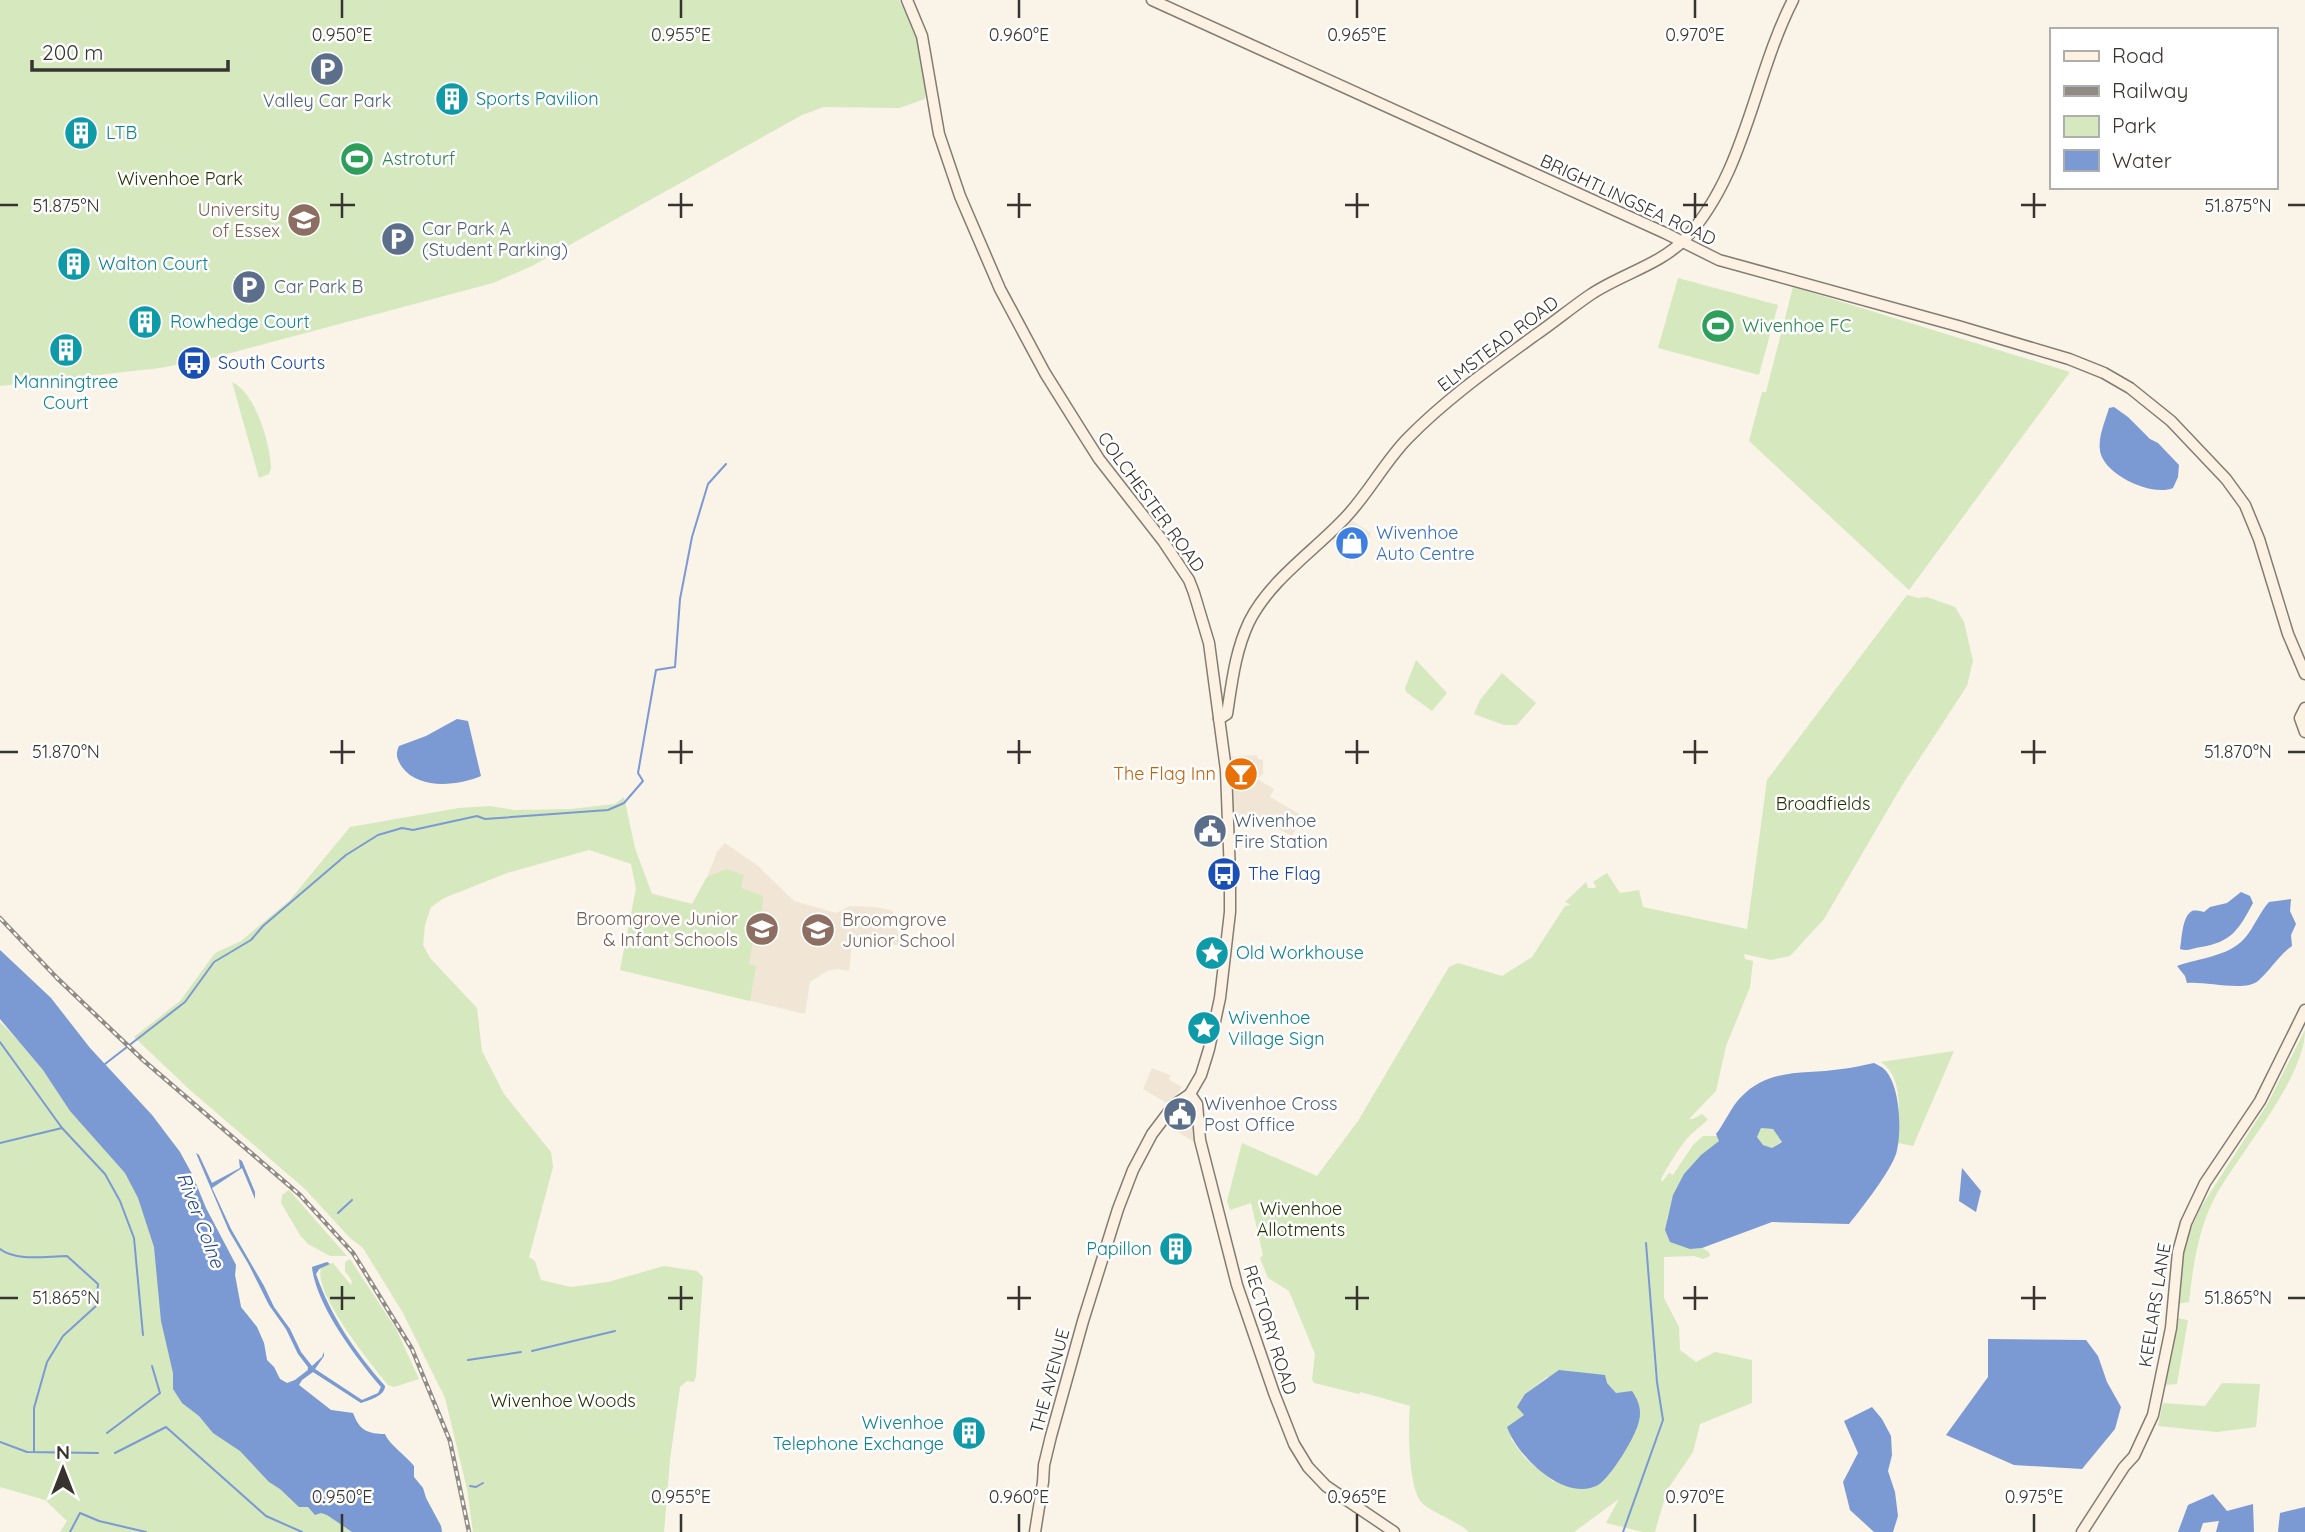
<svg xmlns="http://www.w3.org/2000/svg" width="2305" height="1532" font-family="Quicksand,sans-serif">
  <rect width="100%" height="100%" fill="#faf3e8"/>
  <g fill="#f1e6d5">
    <path d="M 1352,521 L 1371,533 L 1362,558 L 1332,540 Z"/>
    <path d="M 1257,755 L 1258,759 L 1263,760 L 1263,774 L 1257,779 L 1274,789 L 1270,797 L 1303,816 L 1292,836 L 1263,821 L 1232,818 L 1228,757 Z"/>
    <path d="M 725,843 L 758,866 L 794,901 L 836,913 L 850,906 L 874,907 L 891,910 L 895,916 L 900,945 L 852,943 L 849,971 L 837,969 L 827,971 L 810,982 L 805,1014 L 620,970 L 636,889 L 692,904 L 707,877 L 717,852 Z"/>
    <path d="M 1152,1068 L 1170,1075 L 1169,1080 L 1182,1087 L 1170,1105 L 1143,1089 Z"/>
    <path d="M 1185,1105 L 1192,1106 L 1195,1139 L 1193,1141 L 1166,1125 Z"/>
  </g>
  <g fill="#d5e8be" fill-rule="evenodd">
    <path d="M 0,0 L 899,0 C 918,37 928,56 925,99 L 899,108 L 824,107 L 802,115 L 532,266 L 493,283 L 212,358 L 160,368 L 0,386 Z"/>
    <path d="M 1678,278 L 1778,305 L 1759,375 L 1658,348 Z"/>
    <path d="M 1793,287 L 2070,372 L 1909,590 L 1749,441 L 1762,392 L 1766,392 Z"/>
    <path d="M 232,382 C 256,393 270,444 271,468 L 269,474 L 259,478 Z"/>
    <path d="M 1907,595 L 1918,598 L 1927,597 L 1955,607 L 1964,622 L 1973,661 L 1967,686 L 1901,787 L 1824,919 L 1790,956 L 1771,960 L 1744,954 L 1745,959 L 1753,961 L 1750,987 L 1726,1046 L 1716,1091 L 1689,1119 L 1693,1119 L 1702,1114 L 1708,1119 C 1703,1125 1700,1126 1695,1131 C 1682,1141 1669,1165 1661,1179 L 1662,1182 L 1669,1173 L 1673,1175 L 1693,1145 L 1703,1136 L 1717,1136 L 1720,1141 C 1714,1145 1707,1150 1702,1155 C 1687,1168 1672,1201 1667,1219 L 1690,1249 L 1702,1248 L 1709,1252 L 1710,1256 L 1703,1259 L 1694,1256 L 1664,1257 L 1664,1298 L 1679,1327 L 1680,1350 L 1696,1362 L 1715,1352 L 1752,1360 L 1752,1403 L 1700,1424 L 1693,1452 L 1667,1490 L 1655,1532 L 1643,1532 L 1606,1523 L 1619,1499 L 1574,1532 L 1469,1532 C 1456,1520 1432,1513 1422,1503 C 1408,1489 1408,1426 1410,1406 L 1361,1392 L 1359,1394 L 1314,1383 L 1312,1379 L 1315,1354 L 1289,1291 L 1268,1278 L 1260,1258 L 1263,1255 L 1251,1203 L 1230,1210 L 1227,1201 L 1242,1143 L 1317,1176 L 1358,1121 L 1449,967 L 1458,963 L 1502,976 L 1532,957 L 1565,906 L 1571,905 L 1565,902 L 1586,882 L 1588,888 L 1595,888 L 1596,886 L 1593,882 L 1607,873 L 1620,893 L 1639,890 L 1643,907 L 1747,929 L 1767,780 ZM 1547,1377 L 1607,1383 L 1616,1393 L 1554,1482 L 1525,1458 L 1511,1439 L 1514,1423 L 1524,1415 L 1525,1394 Z"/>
    <path d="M 1416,660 L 1447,693 L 1432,711 L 1406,692 L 1405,688 Z"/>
    <path d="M 1502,673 L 1536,703 L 1517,725 L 1504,725 L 1474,714 L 1480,700 Z"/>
    <path d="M 624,797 L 635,848 L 652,894 L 692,904 L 707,877 L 726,869 L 744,875 L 741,888 L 763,896 L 762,912 L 758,912 L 749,964 L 756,966 L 750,1001 L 620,970 L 636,889 L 631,864 L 589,850 L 507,873 L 444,898 L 431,907 L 425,925 L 423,945 L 430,958 L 477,1008 L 482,1051 L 504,1094 L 551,1152 L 553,1167 L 529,1257 L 535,1261 L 541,1280 L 571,1287 L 608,1282 L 664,1266 L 697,1271 L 703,1277 L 696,1376 L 694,1382 L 687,1381 L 680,1387 L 670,1460 L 664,1532 L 473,1532 L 467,1489 L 445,1398 L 403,1313 L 363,1248 L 350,1238 L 305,1189 L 190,1090 L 134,1037 L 180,1001 L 215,953 L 241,941 L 290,900 L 350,827 L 459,808 L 490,806 L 514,810 L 571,809 L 615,804 Z"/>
    <path d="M 0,950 L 51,998 L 90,1048 L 152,1115 L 180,1152 L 192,1174 L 206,1208 L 236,1265 L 235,1275 L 241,1307 L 257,1327 L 264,1343 L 267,1360 L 274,1367 L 280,1379 L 287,1383 L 295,1380 L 306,1371 L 308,1367 L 298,1354 L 286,1329 L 269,1305 L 249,1265 L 229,1231 L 196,1153 L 199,1155 L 212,1183 L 240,1168 L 239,1159 L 242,1161 L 255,1192 L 255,1199 L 242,1168 L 212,1188 L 231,1229 L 264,1286 L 274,1307 L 290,1329 L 301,1352 L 312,1366 L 322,1357 L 324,1352 L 324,1356 L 315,1369 L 362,1400 L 378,1393 L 381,1387 C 352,1354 325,1312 312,1271 L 312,1267 L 327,1262 L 330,1264 L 333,1263 L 351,1285 L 352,1281 L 345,1271 L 345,1262 L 350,1259 L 396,1329 L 419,1379 L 394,1387 L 388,1385 C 371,1364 313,1293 321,1268 L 316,1274 C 331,1317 356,1351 385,1386 C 385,1396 369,1400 361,1403 L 313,1372 L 302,1380 L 299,1385 L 331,1410 L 353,1413 C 359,1430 366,1434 385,1434 C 388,1443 406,1457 414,1466 L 414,1477 L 423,1488 L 426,1498 L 441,1526 L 442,1532 L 316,1436 Z"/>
    <path d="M 0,1019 L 32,1023 L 352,1532 L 60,1532 L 67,1521 L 45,1500 L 0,1487 L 0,1022 L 22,1044 Z"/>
    <path d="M 2305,1030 C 2305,1079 2238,1154 2214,1199 C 2198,1231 2193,1266 2189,1302 L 2178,1304 L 2183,1256 L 2190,1230 L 2201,1207 L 2268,1103 Z"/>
    <path d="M 1954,1051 L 1913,1146 L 1898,1143 C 1898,1118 1905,1078 1881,1062 Z"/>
    <path d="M 1761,1128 L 1773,1129 L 1782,1141 L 1772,1148 L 1763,1145 L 1757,1137 Z"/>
    <path d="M 289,1190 L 347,1256 L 330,1256 L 308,1244 L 300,1235 L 281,1203 L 282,1195 Z"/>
    <path d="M 2177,1318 L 2188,1320 L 2177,1384 L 2165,1385 Z"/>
    <path d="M 2222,1383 L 2260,1384 L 2256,1427 L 2217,1432 L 2158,1426 L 2163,1403 L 2205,1406 Z"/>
  </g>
  <g fill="#7b99d2" fill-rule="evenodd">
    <path d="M 2114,407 L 2128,417 L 2150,439 L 2158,443 L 2179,465 L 2178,477 L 2173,488 C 2152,497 2104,475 2100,451 C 2098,436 2105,422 2109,408 Z"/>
    <path d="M 457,719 L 468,721 L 481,776 C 457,786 419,790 402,767 C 397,759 395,755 399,746 L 426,736 Z"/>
    <path d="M 2241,892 L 2250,896 L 2253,903 C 2239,929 2232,942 2201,947 C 2193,948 2187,952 2180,949 C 2182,939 2182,916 2192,911 C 2194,910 2201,911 2204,912 L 2210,907 L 2227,903 Z"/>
    <path d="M 2291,899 L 2290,911 L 2296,924 L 2291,935 L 2292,946 C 2278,956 2271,970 2258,981 C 2245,992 2205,981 2187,983 L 2185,976 L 2177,966 C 2199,958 2227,957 2244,939 C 2254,928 2259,913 2269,902 Z"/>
    <path d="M 0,950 L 51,998 L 90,1048 L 152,1115 L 180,1152 L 192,1174 L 206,1208 L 236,1265 L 235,1275 L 241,1307 L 257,1327 L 264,1343 L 267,1360 L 274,1367 L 280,1379 L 287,1383 L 295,1380 L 308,1370 L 308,1367 L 298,1354 L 286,1329 L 269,1305 L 249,1265 L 229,1231 L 196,1153 L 199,1155 L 212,1183 L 240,1168 L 239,1159 L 242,1161 L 255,1192 L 255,1199 L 242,1168 L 212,1188 L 231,1229 L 264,1286 L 274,1307 L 290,1329 L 301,1352 L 312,1366 L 322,1357 L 324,1352 L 324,1356 L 315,1369 L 362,1400 L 378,1393 L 381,1387 C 356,1358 316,1305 312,1267 L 327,1262 L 330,1264 L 319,1269 L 316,1274 C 331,1317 355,1352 385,1386 C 385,1396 369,1400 361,1403 L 313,1372 L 302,1380 L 299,1385 L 331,1410 L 353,1413 C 359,1429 366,1434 385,1434 C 388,1443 406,1456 414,1466 L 414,1477 L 423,1488 L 426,1498 L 441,1526 L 442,1532 L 352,1532 L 327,1515 L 321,1513 L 315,1515 L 308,1507 L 299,1507 L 280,1489 L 269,1482 L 240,1451 L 213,1433 L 199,1416 L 182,1403 L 173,1389 L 173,1373 L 161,1321 L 154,1247 L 138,1198 L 125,1173 L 70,1111 L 43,1070 L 0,1019 Z"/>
    <path d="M 1874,1063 C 1877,1065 1881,1066 1884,1069 C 1901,1085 1902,1134 1896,1154 C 1890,1172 1862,1208 1849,1224 L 1772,1222 L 1702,1248 L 1690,1249 L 1670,1242 L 1665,1230 L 1673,1195 L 1684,1174 L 1701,1155 L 1719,1141 L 1716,1134 C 1724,1124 1732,1106 1740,1098 C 1769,1067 1803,1075 1842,1069 C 1852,1068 1863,1065 1874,1063 ZM 1761,1128 L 1773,1129 L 1782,1142 L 1772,1148 L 1763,1145 L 1757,1137 Z"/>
    <path d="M 1962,1168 L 1981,1191 L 1976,1212 L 1959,1201 Z"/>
    <path d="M 1988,1339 L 2086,1340 L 2098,1356 L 2107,1382 L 2121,1407 L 2115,1429 L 2082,1469 L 2014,1465 L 1946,1435 L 1988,1377 Z"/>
    <path d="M 1559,1370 L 1605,1375 L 1607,1383 L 1616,1393 L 1632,1391 C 1638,1400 1642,1409 1639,1421 C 1636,1436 1611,1477 1598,1485 C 1565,1503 1517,1456 1507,1427 L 1524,1415 L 1517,1407 L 1525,1394 Z"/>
    <path d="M 1872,1407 L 1882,1419 L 1891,1436 L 1892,1455 L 1888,1471 L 1895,1492 L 1898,1516 L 1893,1532 L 1874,1532 L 1850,1510 L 1843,1482 L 1858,1453 L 1844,1421 Z"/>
    <path d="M 2213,1494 L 2227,1511 L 2253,1504 L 2254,1532 L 2216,1532 L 2219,1521 L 2203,1523 L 2200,1532 L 2178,1532 L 2188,1505 Z"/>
    <path d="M 2305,1507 L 2305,1532 L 2278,1532 L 2280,1513 Z"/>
  </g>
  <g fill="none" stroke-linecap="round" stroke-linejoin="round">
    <g stroke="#7b99d2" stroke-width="2">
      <path d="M 0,1042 L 62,1128 L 0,1143"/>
      <path d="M 105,1064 L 185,1002 L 214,962 L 251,940 L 263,926 L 346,855 L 378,835 L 402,828 L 413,830 L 477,816 L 485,819 L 608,810 L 624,803 L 643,781 L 638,773 L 656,670 L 675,667 L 680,599 L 692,537 L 708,484 L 726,464"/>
      <path d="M 62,1128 L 105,1174 L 120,1201 L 134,1238 L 143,1335"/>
      <path d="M 338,1213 L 352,1200"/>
      <path d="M 0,1249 C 17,1262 47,1256 67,1256 L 98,1284 L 96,1306 L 63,1336 L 47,1362 L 34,1408 L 34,1452"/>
      <path d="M 532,1351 L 615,1331"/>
      <path d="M 468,1360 L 521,1352"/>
      <path d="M 107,1433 L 160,1393 L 152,1366"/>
      <path d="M 0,1442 L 27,1452 L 98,1453"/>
      <path d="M 115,1453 L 166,1427 L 266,1516 L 302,1532"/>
      <path d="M 470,1486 L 476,1487 L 483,1483"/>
      <path d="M 70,1532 L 80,1513 L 99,1521 L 146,1532"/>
      <path d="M 1623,1532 L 1663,1420 L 1657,1382 L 1646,1243"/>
    </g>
    <g stroke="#827c72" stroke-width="13">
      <g id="secondary">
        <path d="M 907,0 L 922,36 L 939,134 L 960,196 L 1000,289 L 1045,373 L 1080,429 L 1099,459 L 1163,541 L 1189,580 L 1194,593 L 1209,643 L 1226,770 L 1230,874 L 1230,912 L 1220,998 L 1209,1049 L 1201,1075 L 1190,1094 L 1174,1105 L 1152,1134 L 1133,1170 L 1118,1209 L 1083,1321 L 1051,1436 L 1044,1465 L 1043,1482 L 1035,1532"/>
        <path d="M 1152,0 L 1665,233 L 1719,260 L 1958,326 L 2069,359 L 2104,373 L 2130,388 L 2171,421 L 2226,479 L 2245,505 L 2259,539 L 2288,634 L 2305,674"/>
        <path d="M 2305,708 L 2300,718 L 2305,732"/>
        <path d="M 1219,719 L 1227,714 C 1232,682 1235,652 1249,622 C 1270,580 1313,552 1345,518 C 1368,494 1384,463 1407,439 C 1445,400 1490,368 1534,336 C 1553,323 1571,308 1590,295 C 1619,275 1660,265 1685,239 C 1746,173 1753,78 1793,0"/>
        <path d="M 1190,1094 L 1197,1104 L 1200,1140 L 1237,1285 L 1274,1393 L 1294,1444 L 1308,1467 L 1326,1486 L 1394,1532"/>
        <path d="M 2082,1532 L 2124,1467 L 2134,1456 L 2153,1415 L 2171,1328 L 2178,1252 L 2186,1223 L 2205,1183 L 2260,1101 L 2305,1010"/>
      </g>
    </g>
    <use href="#secondary" stroke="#fdf1e4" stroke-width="10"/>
    <g stroke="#908b84" stroke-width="4.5">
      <path id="rail" d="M 0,918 L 57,978 L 143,1060 L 300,1195 L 353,1253 L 412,1349 L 450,1441 L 469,1532"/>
    </g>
    <use href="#rail" stroke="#fff" stroke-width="2" stroke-dasharray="5" stroke-linecap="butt"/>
  </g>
  <path fill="none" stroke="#373430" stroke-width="2.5" d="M 342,0 L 342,18M 681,0 L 681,18M 1019,0 L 1019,18M 1357,0 L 1357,18M 1695,0 L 1695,18M 342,193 L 342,218M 681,193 L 681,218M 1019,193 L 1019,218M 1357,193 L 1357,218M 1695,193 L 1695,218M 2034,193 L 2034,218M 0,205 L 18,205M 330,205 L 355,205M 668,205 L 693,205M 1007,205 L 1031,205M 1345,205 L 1369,205M 1683,205 L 1708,205M 2021,205 L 2046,205M 2288,205 L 2305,205M 342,740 L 342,764M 681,740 L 681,764M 1019,740 L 1019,764M 1357,740 L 1357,764M 1695,740 L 1695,764M 2034,740 L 2034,764M 0,752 L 18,752M 330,752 L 355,752M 668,752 L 693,752M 1007,752 L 1031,752M 1345,752 L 1369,752M 1683,752 L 1708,752M 2021,752 L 2046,752M 2288,752 L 2305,752M 342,1286 L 342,1310M 681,1286 L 681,1310M 1019,1286 L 1019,1310M 1357,1286 L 1357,1310M 1695,1286 L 1695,1310M 2034,1286 L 2034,1310M 0,1298 L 18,1298M 330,1298 L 355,1298M 668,1298 L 693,1298M 1007,1298 L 1031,1298M 1345,1298 L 1369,1298M 1683,1298 L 1708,1298M 2021,1298 L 2046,1298M 2288,1298 L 2305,1298M 342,1514 L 342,1532M 681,1514 L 681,1532M 1019,1514 L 1019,1532M 1357,1514 L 1357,1532M 1695,1514 L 1695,1532M 2034,1514 L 2034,1532"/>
  <defs>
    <g id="parking-disc" transform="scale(1.75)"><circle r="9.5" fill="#5c6f8a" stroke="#fff"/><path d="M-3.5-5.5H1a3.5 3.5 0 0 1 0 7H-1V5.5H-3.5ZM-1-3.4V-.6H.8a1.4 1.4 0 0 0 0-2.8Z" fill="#fff"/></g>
    <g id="building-disc" transform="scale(1.75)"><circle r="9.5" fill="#0f9aa8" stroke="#fff"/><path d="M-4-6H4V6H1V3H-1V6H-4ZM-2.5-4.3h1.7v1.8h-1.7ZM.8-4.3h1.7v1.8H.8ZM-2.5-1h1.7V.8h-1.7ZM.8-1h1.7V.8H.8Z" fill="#fff"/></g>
    <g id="stadium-disc" transform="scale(1.75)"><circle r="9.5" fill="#2e9e5b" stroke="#fff"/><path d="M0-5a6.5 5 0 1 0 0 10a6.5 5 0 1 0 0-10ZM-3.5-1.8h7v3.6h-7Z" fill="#fff"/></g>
    <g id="university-disc" transform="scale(1.75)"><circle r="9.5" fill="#8d6e63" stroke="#fff"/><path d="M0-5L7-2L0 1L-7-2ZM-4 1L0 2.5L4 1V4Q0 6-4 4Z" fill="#fff"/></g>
    <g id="bus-disc" transform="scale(1.75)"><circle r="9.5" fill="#1a4fb4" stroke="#fff"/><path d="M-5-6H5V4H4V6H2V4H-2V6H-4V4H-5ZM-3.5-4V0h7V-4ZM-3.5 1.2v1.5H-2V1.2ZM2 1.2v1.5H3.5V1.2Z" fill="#fff"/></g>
    <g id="shop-disc" transform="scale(1.75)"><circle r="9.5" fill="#3f7fe0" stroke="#fff"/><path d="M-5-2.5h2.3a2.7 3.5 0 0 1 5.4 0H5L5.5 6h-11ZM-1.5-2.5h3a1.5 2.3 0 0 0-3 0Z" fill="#fff"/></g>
    <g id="bar-disc" transform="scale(1.75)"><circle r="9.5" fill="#e8710a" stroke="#fff"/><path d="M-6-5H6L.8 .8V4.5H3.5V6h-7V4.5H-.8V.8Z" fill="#fff"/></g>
    <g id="civic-disc" transform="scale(1.75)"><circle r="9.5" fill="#5c6f8a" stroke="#fff"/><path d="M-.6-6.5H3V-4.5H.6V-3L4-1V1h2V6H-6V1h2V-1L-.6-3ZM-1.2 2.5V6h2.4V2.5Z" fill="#fff"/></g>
    <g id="school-disc" transform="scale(1.75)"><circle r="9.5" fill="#8d6e63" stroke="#fff"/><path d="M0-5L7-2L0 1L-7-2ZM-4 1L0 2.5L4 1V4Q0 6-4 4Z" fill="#fff"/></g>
    <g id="sight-disc" transform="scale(1.75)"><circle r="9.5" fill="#0f9aa8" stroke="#fff"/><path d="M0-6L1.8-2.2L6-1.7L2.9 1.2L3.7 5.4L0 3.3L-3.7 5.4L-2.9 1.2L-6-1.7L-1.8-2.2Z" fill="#fff"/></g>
  </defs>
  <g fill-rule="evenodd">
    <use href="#parking-disc" x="327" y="69"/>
    <use href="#building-disc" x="452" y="99"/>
    <use href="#building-disc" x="81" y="133"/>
    <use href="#stadium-disc" x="357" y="159"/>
    <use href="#university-disc" x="304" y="220"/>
    <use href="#parking-disc" x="398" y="239"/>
    <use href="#building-disc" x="74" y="264"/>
    <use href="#parking-disc" x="249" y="287"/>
    <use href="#building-disc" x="145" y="322"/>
    <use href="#stadium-disc" x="1718" y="326"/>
    <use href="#building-disc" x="66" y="350"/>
    <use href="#bus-disc" x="194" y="363"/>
    <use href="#shop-disc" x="1352" y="543"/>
    <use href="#bar-disc" x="1241" y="774"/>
    <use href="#civic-disc" x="1210" y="831"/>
    <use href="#bus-disc" x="1224" y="874"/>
    <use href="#school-disc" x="762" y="929"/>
    <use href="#school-disc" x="818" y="930"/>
    <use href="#sight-disc" x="1212" y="953"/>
    <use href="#sight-disc" x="1204" y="1028"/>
    <use href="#civic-disc" x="1180" y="1114"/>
    <use href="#building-disc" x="1176" y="1249"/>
    <use href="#building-disc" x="969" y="1433"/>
  </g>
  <g text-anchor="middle" stroke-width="5" stroke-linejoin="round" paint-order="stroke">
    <g font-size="18" fill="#0d838f" stroke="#fff" text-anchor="start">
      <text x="476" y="105">Sports Pavilion</text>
      <text x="106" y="139">LTB</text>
      <text x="98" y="270">Walton Court</text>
      <text x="170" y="328">Rowhedge Court</text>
      <text x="66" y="388" text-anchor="middle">Manningtree<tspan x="66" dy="21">Court</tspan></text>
      <text x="1236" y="959">Old Workhouse</text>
      <text x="1228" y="1024">Wivenhoe<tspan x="1228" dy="21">Village Sign</tspan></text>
      <text x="1152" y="1255" text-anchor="end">Papillon</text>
      <text x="944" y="1429" text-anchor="end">Wivenhoe<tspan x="944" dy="21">Telephone Exchange</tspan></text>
    </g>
    <g font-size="18" fill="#4e5e75" stroke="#fff" text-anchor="start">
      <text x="327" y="107" text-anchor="middle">Valley Car Park</text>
      <text x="422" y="235">Car Park A<tspan x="422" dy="21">(Student Parking)</tspan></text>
      <text x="274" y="293">Car Park B</text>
      <text x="1234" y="827">Wivenhoe<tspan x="1234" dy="21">Fire Station</tspan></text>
      <text x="1204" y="1110">Wivenhoe Cross<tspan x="1204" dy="21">Post Office</tspan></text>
    </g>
    <g font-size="18" fill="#27864d" stroke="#fff" text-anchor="start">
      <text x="382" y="165">Astroturf</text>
      <text x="1742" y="332">Wivenhoe FC</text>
    </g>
    <g font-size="18" fill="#223303" stroke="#fff">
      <text x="180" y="185">Wivenhoe Park</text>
      <text x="1823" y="810">Broadfields</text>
      <text x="1301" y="1215">Wivenhoe<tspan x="1301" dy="21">Allotments</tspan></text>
      <text x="563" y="1407">Wivenhoe Woods</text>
    </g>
    <g font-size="18" fill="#373430" stroke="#fff">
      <text transform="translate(1628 200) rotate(25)" y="6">BRIGHTLINGSEA ROAD</text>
      <text transform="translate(1498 344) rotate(-37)" y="6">ELMSTEAD ROAD</text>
      <text transform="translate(1151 502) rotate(54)" y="6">COLCHESTER ROAD</text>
      <text transform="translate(2155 1305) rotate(-81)" y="6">KEELARS LANE</text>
      <text transform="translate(1270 1330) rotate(72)" y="6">RECTORY ROAD</text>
      <text transform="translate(1050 1381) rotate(-75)" y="6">THE AVENUE</text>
    </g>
    <g font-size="18" fill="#785e54" stroke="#fff" text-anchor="end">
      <text x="280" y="216">University<tspan x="280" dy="21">of Essex</tspan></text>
      <text x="738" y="925">Broomgrove Junior<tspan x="738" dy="21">&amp; Infant Schools</tspan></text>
      <text x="842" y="926" text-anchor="start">Broomgrove<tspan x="842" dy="21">Junior School</tspan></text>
    </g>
    <g font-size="18" fill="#164399" stroke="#fff" text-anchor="start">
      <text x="218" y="369">South Courts</text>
      <text x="1248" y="880">The Flag</text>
    </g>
    <g font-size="18" fill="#366cbe" stroke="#fff" text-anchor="start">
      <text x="1376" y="539">Wivenhoe<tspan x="1376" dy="21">Auto Centre</tspan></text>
    </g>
    <g font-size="18" fill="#c56008" stroke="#fff" text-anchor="end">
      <text x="1216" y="780">The Flag Inn</text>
    </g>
    <g font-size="19" font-style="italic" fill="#26478c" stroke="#fff">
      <text transform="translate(201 1220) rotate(69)" y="7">River Colne</text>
    </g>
  </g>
  <g font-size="18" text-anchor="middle" fill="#373430" stroke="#fff" stroke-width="5" stroke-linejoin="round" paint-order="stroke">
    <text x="342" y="41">0.950°E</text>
    <text x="681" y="41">0.955°E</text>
    <text x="1019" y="41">0.960°E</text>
    <text x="1357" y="41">0.965°E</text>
    <text x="1695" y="41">0.970°E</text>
    <text x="66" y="212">51.875°N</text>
    <text x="2238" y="212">51.875°N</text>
    <text x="66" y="758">51.870°N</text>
    <text x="2238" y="758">51.870°N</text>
    <text x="66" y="1304">51.865°N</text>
    <text x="2238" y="1304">51.865°N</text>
    <text x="342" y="1503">0.950°E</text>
    <text x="681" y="1503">0.955°E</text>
    <text x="1019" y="1503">0.960°E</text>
    <text x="1357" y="1503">0.965°E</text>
    <text x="1695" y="1503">0.970°E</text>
    <text x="2034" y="1503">0.975°E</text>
  </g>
  <rect x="2050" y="28" width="228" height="161" fill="#ffffff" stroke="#afaeac" stroke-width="2"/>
  <rect x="2064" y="51" width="35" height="10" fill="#fdf1e4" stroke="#afaeac" stroke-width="2"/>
  <text x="2112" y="63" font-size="21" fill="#373430">Road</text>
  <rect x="2064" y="86" width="35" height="10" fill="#908b84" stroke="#afaeac" stroke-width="2"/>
  <text x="2112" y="98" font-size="21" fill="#373430">Railway</text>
  <rect x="2064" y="116" width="35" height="21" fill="#d5e8be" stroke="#afaeac" stroke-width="2"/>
  <text x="2112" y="133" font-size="21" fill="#373430">Park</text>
  <rect x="2064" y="150" width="35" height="21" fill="#7b99d2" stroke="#afaeac" stroke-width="2"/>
  <text x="2112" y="168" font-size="21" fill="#373430">Water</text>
  <g transform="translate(63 1469)" stroke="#ffffff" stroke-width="5" paint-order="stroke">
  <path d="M0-5L12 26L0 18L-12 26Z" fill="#373430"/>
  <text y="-10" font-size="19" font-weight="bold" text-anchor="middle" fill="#373430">N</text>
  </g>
  <path d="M32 60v10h196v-10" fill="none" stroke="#373430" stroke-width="3.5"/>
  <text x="42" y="60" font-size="21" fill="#373430" stroke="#ffffff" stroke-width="5" paint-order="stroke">200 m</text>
</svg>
